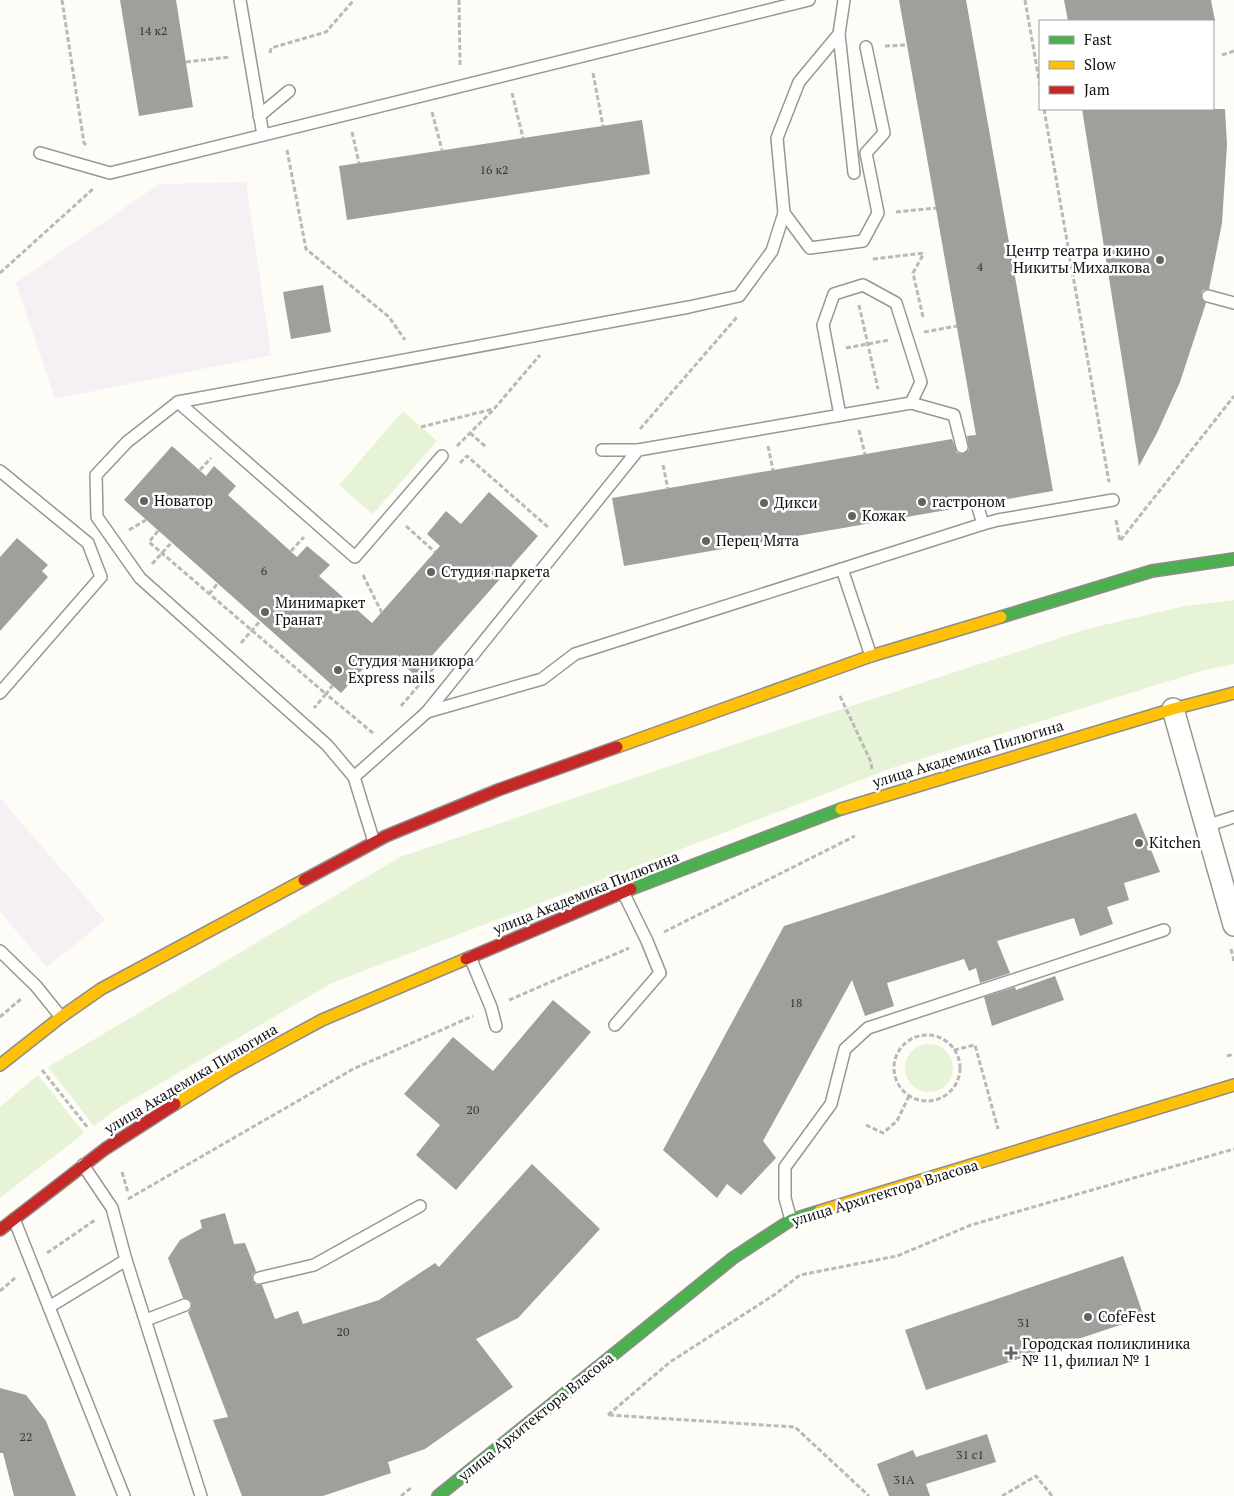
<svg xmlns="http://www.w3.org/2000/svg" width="1234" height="1496" font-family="'PT Serif',serif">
  <rect width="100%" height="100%" fill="#fdfcf7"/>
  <g fill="#f5f0f3">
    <path d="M 246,182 L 271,355 L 55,399 L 16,283 L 159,184 Z"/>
    <path d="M 0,798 L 105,920 L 47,967 L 0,912 Z"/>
  </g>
  <g fill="#e7f3d7">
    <path d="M 403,411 L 437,441 L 373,514 L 339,485 Z"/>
    <path d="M 1234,600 L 1234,664 L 1201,671 L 892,768 L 332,983 L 115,1110 L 94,1126 L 48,1067 L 400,857 L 738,743 L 1087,629 L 1185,606 Z"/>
    <circle cx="929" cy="1068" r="24"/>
    <path d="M 38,1075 L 84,1133 L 0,1198 L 0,1107 Z"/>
  </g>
  <g fill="#a19f9c">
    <path d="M 120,0 L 176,0 L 193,107 L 139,116 Z"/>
    <path d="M 899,0 L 966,0 L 1053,491 L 985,503 L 982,498 L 975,497 L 971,499 L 970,506 L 624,566 L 612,498 L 952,439 L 957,453 L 963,454 L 969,450 L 967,436 L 976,435 Z"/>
    <path d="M 1064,0 L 1211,0 L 1215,21 L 1068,21 Z"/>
    <path d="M 1082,109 L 1225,109 L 1227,145 L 1222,223 L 1209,289 L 1203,290 L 1201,294 L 1201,298 L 1206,303 L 1180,382 L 1157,433 L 1139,466 Z"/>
    <path d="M 642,120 L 650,174 L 347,220 L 339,166 Z"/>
    <path d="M 323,285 L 331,332 L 291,339 L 283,292 Z"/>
    <path d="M 172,446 L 206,476 L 214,466 L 236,486 L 228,495 L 297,557 L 307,546 L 330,565 L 319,576 L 372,623 L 440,546 L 427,534 L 446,511 L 461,524 L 489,492 L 538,536 L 415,675 L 392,655 L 379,669 L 370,661 L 341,693 L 124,500 Z"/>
    <path d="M 17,538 L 48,565 L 42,571 L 48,577 L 0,631 L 0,557 Z"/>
    <path d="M 1136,813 L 1160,872 L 1124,883 L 1129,900 L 1107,907 L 1113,924 L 1080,936 L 1074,918 L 997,941 L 1010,973 L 980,983 L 976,968 L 969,971 L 964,959 L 887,983 L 894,1006 L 865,1016 L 852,980 L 763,1141 L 776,1158 L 741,1195 L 727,1184 L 717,1198 L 663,1150 L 784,926 Z"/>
    <path d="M 1055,976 L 1064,1000 L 992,1026 L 984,997 L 1015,987 L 1016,990 Z"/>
    <path d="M 553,1000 L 591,1032 L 456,1190 L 416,1155 L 440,1125 L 404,1094 L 453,1037 L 493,1071 Z"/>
    <path d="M 532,1164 L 600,1229 L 518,1318 L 476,1339 L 513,1387 L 425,1449 L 388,1462 L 391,1473 L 323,1496 L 242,1496 L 213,1420 L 228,1417 L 188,1312 L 191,1309 L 192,1303 L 189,1299 L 183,1298 L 168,1258 L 180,1240 L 202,1228 L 200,1220 L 225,1213 L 234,1244 L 245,1243 L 256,1271 L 252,1275 L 252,1280 L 256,1285 L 262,1285 L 275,1319 L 298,1311 L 303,1324 L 379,1300 L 435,1263 L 439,1267 Z"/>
    <path d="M 1123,1256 L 1144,1317 L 926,1390 L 905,1330 Z"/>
    <path d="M 0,1388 L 26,1395 L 46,1421 L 76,1496 L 14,1496 L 3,1453 L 0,1453 Z"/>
    <path d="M 987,1434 L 996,1462 L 926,1484 L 930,1496 L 889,1496 L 877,1464 L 913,1450 L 916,1457 Z"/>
  </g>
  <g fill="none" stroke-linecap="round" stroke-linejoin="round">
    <g stroke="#979795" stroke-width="14">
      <g id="lane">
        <path d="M 240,0 L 263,135"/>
        <path d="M 839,34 L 854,173"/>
        <path d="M 259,116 L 289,91"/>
        <path d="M 40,153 L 110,173 L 809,0"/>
        <path d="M 784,213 L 810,248 L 863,241 L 878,213 L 866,153 L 884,133 L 866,47"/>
        <path d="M 1208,296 L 1234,303"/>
        <path d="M 178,402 L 355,557 L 442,456"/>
        <path d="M 840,415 L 823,325 L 834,294 L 863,285 L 896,303 L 921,382 L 911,403"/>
        <path d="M 602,450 L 638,450"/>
        <path d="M 0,471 L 88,543 L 101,577 L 0,693"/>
        <path d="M 977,504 L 983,524"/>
        <path d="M 842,569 L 871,656"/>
        <path d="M 427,712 L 542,679 L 575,654 L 983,524 L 998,520 L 1113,500"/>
        <path d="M 354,777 L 427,712 L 638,450 L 911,403 L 954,415 L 962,447"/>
        <path d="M 1206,826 L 1234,817"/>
        <path d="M 374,842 L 354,777 L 327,745 L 140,578 L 97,517 L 96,475 L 127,442 L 178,402 L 689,307 L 739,296 L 772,251 L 784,213 L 777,138 L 799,82 L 839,34 L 844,0"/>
        <path d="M 0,951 L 36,986 L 61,1017"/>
        <path d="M 470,957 L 491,1007 L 496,1026"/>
        <path d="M 615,1025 L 660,973 L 647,941 L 623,892"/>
        <path d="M 83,1165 L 112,1208 L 126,1260 L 201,1496"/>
        <path d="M 14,1219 L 124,1496"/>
        <path d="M 791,1220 L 785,1198 L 785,1167 L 831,1104 L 845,1049 L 868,1028 L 1164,930"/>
        <path d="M 259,1278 L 314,1265 L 420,1206"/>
        <path d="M 49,1307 L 126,1260"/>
        <path d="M 146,1320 L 185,1305"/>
      </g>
    </g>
    <g stroke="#979795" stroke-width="24">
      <path id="street" d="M 1173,709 L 1234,925"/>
    </g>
    <g stroke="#8e8d8b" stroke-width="14">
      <g id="fast">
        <path d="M 1001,617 L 1152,571 L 1234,559"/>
        <path d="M 631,889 L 841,809"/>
        <path d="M 438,1496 L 733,1258 L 791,1220 L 820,1211"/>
      </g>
    </g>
    <g stroke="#8e8d8b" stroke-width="14">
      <g id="slow">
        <path d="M 617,747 L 871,656 L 1001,617"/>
        <path d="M 841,809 L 1173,709 L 1234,693"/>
        <path d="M 0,1065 L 61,1017 L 101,989 L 304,880"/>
        <path d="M 175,1104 L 228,1071 L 322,1020 L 466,959"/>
        <path d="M 820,1211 L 1234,1085"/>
      </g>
    </g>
    <g stroke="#8e8d8b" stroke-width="14">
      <g id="jam">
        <path d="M 304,880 L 386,836 L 498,790 L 617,747"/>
        <path d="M 466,959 L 631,889"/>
        <path d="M 0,1230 L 105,1149 L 175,1104"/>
      </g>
    </g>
    <g stroke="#b9b9b8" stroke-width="3" stroke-dasharray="5 2.5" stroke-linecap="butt">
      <path d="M 62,0 L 84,143 L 86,145"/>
      <path d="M 459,0 L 460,65"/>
      <path d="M 1025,0 L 1040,85"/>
      <path d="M 885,46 L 907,45"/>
      <path d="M 270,53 L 271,48 L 326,32 L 354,0"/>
      <path d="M 1222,55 L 1234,51"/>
      <path d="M 186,62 L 230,57"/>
      <path d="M 593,73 L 603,126"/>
      <path d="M 512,93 L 523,138"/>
      <path d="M 1044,109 L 1109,482"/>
      <path d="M 432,112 L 442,150"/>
      <path d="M 352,132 L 359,163"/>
      <path d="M 287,150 L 306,249 L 389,317 L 405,340"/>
      <path d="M 896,212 L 936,208"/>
      <path d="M 873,259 L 924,253"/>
      <path d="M 0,273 L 94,188"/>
      <path d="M 859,305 L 878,389"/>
      <path d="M 923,317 L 913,273 L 924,253"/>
      <path d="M 924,332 L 957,326"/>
      <path d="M 846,348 L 889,340"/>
      <path d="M 421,427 L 493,409"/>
      <path d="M 640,429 L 737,317"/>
      <path d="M 859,430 L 865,454"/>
      <path d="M 470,433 L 486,447"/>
      <path d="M 457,446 L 494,409 L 540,355"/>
      <path d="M 768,446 L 773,470"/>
      <path d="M 460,463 L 467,456 L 549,528"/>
      <path d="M 663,465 L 668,489"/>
      <path d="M 200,470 L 211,458"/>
      <path d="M 1116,520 L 1120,541 L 1234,396"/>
      <path d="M 406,526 L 435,552"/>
      <path d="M 129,530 L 146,520"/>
      <path d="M 158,531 L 149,542 L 326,694 L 314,708"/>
      <path d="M 291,551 L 304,537"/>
      <path d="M 152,564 L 172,542"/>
      <path d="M 363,575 L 382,613"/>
      <path d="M 209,594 L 218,583"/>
      <path d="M 241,643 L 260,621"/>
      <path d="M 333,685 L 326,694 L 373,733"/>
      <path d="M 840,696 L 871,762 L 872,770"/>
      <path d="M 401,706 L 443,657"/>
      <path d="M 664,932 L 855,836"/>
      <path d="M 1231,949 L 1234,961"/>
      <path d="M 509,1000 L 629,948"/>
      <path d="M 0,1017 L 22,998"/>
      <circle cx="927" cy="1068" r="33"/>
      <path d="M 954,1050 L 975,1045 L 998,1129"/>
      <path d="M 1227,1056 L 1234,1054"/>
      <path d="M 42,1070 L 88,1128"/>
      <path d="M 866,1125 L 883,1133 L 897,1121 L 909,1096"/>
      <path d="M 122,1172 L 128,1193"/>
      <path d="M 128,1199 L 353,1069 L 473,1016"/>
      <path d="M 47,1253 L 95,1220"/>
      <path d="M 0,1291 L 16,1277"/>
      <path d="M 608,1415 L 670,1362 L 774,1295 L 800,1275 L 897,1256 L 971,1225 L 1234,1149"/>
      <path d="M 609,1415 L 795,1427 L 869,1496"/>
      <path d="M 401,1496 L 412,1487"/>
      <path d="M 1002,1496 L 1036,1476 L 1052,1496"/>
    </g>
    <use href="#lane" stroke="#fffffe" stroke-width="11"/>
    <use href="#street" stroke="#fffffe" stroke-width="21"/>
    <use href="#fast" stroke="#4caf50" stroke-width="11"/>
    <use href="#slow" stroke="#ffc107" stroke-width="11"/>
    <use href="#jam" stroke="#c62828" stroke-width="11"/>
  </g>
  <g fill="#646362" stroke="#fff" stroke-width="2">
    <circle cx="1160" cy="260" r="5"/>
    <circle cx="144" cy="501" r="5"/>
    <circle cx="922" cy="502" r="5"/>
    <circle cx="764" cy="503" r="5"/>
    <circle cx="852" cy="516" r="5"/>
    <circle cx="706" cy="541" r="5"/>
    <circle cx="431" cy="572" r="5"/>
    <circle cx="265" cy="612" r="5"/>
    <circle cx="338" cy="670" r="5"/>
    <circle cx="1139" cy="843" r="5"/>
    <circle cx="1088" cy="1317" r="5"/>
    <path d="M1008.5 1345.5h5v5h5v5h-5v5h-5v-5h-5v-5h5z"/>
  </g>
  <g text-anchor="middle" stroke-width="5" stroke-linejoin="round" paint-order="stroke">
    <g font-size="12" fill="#353434">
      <text x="153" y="35">14 к2</text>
      <text x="494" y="174">16 к2</text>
      <text x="980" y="271">4</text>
      <text x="264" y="575">6</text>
      <text x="796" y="1007">18</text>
      <text x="473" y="1114">20</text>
      <text x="1024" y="1327">31</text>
      <text x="343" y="1336">20</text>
      <text x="26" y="1441">22</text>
      <text x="970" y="1459">31 с1</text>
      <text x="904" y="1484">31А</text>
    </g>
    <g font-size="15" fill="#111" stroke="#fff" text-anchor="start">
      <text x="1150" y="256" text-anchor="end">Центр театра и кино<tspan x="1150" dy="17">Никиты Михалкова</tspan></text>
      <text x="154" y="506">Новатор</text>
      <text x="932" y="507">гастроном</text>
      <text x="774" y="508">Дикси</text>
      <text x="862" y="521">Кожак</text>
      <text x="716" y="546">Перец Мята</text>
      <text x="441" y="577">Студия паркета</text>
      <text x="275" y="608">Минимаркет<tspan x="275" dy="17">Гранат</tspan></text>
      <text x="348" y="666">Студия маникюра<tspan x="348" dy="17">Express nails</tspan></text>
      <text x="1149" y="848">Kitchen</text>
      <text x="1098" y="1322">CofeFest</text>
      <text x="1022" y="1349">Городская поликлиника<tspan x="1022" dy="17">№ 11, филиал № 1</tspan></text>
    </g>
    <g font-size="15" fill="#111" stroke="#fff">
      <text transform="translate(968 754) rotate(-17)" y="5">улица Академика Пилюгина</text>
      <text transform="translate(586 893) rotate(-22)" y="5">улица Академика Пилюгина</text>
      <text transform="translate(191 1079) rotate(-31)" y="5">улица Академика Пилюгина</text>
      <text transform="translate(885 1193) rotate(-17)" y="5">улица Архитектора Власова</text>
      <text transform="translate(536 1417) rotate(-39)" y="5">улица Архитектора Власова</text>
    </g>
  </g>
  <rect x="1039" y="20" width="175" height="90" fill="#ffffff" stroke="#a0a0a0"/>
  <rect x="1049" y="36" width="25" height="8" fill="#4caf50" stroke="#a0a0a0"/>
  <text x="1084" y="45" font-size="15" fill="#111111">Fast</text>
  <rect x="1049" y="61" width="25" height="8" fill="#ffc107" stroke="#a0a0a0"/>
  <text x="1084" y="70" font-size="15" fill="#111111">Slow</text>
  <rect x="1049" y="86" width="25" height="8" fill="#c62828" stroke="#a0a0a0"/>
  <text x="1084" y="95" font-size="15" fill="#111111">Jam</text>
</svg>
